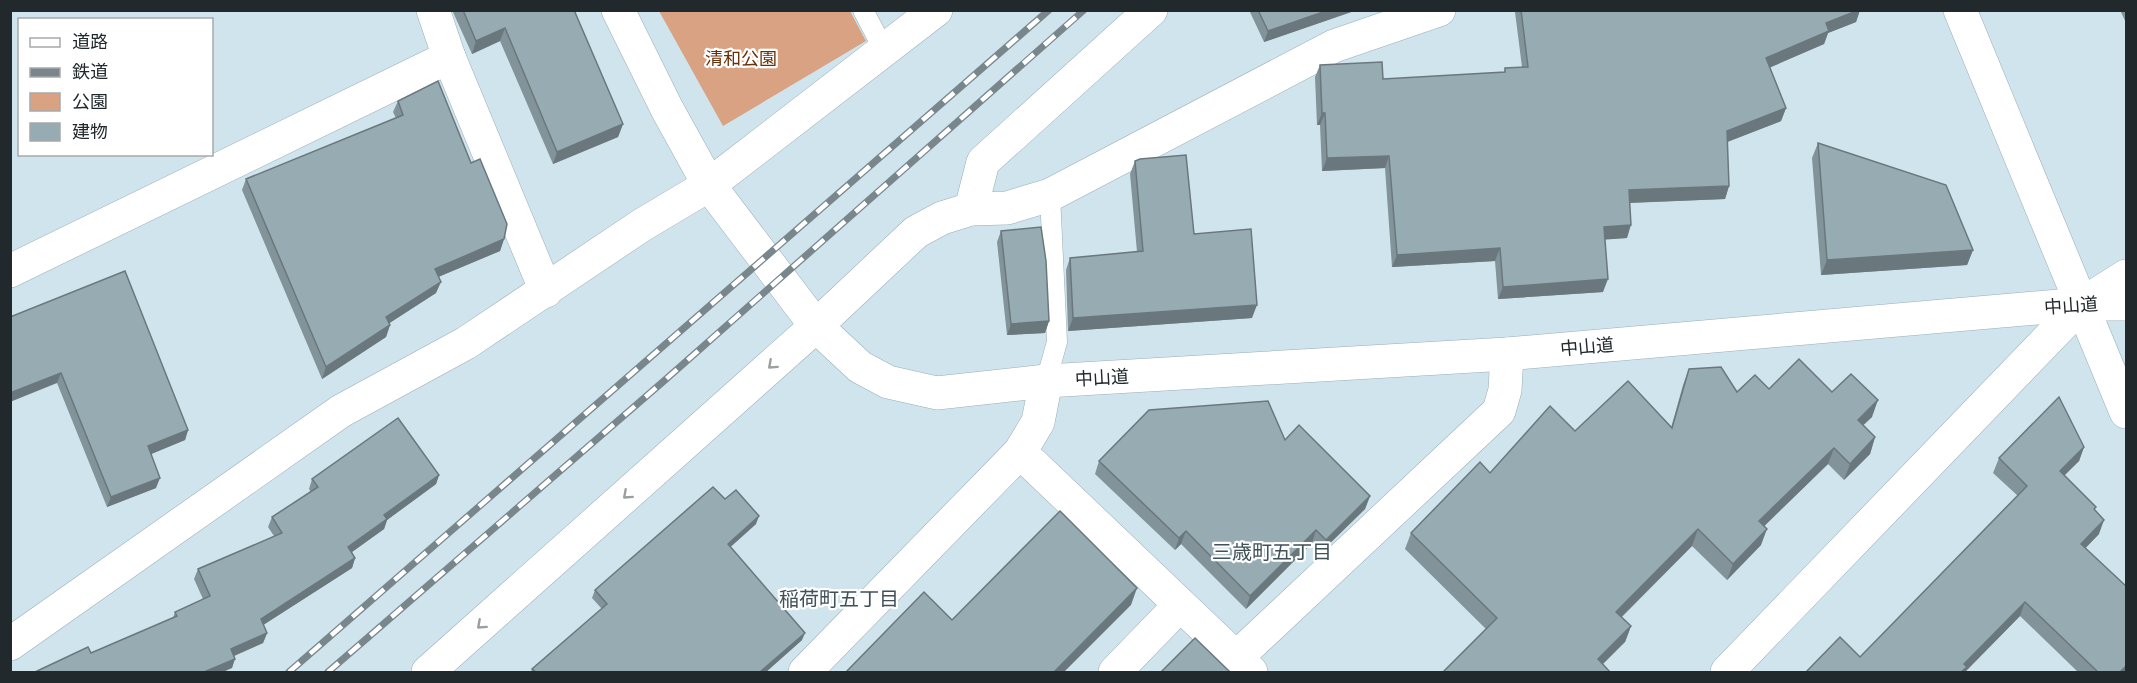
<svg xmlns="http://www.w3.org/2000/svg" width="2137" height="683" font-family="'Source Sans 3','Noto Sans JP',sans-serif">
  <rect width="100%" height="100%" fill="#cfe4ed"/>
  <path fill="#d9a383" d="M 659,11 L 850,11 L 866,41 L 723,126 Z"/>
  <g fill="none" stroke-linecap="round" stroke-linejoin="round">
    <g stroke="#9aaeb6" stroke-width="21">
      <g id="service">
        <path d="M 863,10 L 884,50"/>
        <path d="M 1046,381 L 1057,342 L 1050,195"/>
      </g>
    </g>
    <g stroke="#9aaeb6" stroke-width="34">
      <g id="minor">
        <path d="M 433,10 L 449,57 L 546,291"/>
        <path d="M 709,185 L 936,10"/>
        <path d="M 971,209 L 983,162 L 1151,10"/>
        <path d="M 10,271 L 449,57"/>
        <path d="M 1236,658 L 1499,411 L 1505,390 L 1507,354"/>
        <path d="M 428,672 L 816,326 L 916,232 L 942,218 L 971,209 L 1007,208 L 1050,195 L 1334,46 L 1439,10"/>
        <path d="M 805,672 L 1020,452 L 1251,672"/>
        <path d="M 1115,672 L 1180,605"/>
      </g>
    </g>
    <g stroke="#9aaeb6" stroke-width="34">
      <g id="tertiary">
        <path d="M 618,10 L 667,109 L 709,185 L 816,326 L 860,367 L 888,382 L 937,393 L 1046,381 L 1507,354 L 2082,304 L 2126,304"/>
        <path d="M 1960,10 L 2126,412"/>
        <path d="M 1020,452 L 1038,422 L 1046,381"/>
        <path d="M 10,644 L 341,411 L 466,343 L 642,225 L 709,185"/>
        <path d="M 1727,672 L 2082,304 L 2126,276"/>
      </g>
    </g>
    <use href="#service" stroke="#fff" stroke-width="20"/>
    <use href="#minor" stroke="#fff" stroke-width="33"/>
    <use href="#tertiary" stroke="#fff" stroke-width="33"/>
    <g stroke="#79878d" stroke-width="7">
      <g id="rail">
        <path d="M 289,672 L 1049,10"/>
        <path d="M 328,672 L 665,380 L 1084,10"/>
      </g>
    </g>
    <use href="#rail" stroke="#fff" stroke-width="4.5" stroke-dasharray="14" stroke-linecap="butt"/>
  </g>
  <g fill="#82939a">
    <path d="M 452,10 L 574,10 L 623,124 L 618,137 L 553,164 L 500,41 L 472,54 Z"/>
    <path d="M 1249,10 L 1357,10 L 1264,42 Z"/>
    <path d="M 1515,10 L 1860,10 L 1856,22 L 1828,33 L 1824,44 L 1770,67 L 1786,108 L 1781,121 L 1727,142 L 1729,186 L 1725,199 L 1630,203 L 1627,238 L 1605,239 L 1603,292 L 1498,299 L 1495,261 L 1392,267 L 1385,168 L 1322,171 L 1320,125 L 1317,125 L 1315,77 L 1320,65 L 1383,79 L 1504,72 L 1505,68 L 1522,67 L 1515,12 Z"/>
    <path d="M 2120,10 L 2127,10 L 2127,25 Z"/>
    <path d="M 398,101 L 471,163 L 504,239 L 500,251 L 438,277 L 436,293 L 389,323 L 390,325 L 386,337 L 322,379 L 242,190 L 246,179 L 396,118 L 393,112 Z"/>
    <path d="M 1818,143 L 1973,250 L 1967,265 L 1821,275 L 1812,158 Z"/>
    <path d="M 1135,161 L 1194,234 L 1252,318 L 1068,331 L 1066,270 L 1070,258 L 1137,252 L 1130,174 Z"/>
    <path d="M 1001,231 L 1049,321 L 1045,333 L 1007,335 L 997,242 Z"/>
    <path d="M 10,317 L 188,430 L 185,440 L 151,454 L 156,488 L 107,507 L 57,383 Z"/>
    <path d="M 1689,369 L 1737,392 L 1769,389 L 1832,392 L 1872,417 L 1863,425 L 1875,437 L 1870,454 L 1844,480 L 1828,464 L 1764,526 L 1761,545 L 1727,580 L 1692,546 L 1622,617 L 1631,626 L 1625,642 L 1486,629 L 1405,549 L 1411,533 L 1490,473 L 1575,431 L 1671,428 L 1683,385 Z"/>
    <path d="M 1285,440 L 1370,496 L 1365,509 L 1321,552 L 1312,543 L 1246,609 L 1181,544 L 1175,550 L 1095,474 L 1099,461 Z"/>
    <path d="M 2084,447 L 2079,461 L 2064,475 L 2095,510 L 2099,534 L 2085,548 L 2127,672 L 2078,672 L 2020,616 L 1965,672 L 1860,657 L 2018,496 L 1993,473 L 1999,458 Z"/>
    <path d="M 439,475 L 436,484 L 387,520 L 384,529 L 352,552 L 355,558 L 352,568 L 263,625 L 267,633 L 263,643 L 234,656 L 232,668 L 91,653 L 173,618 L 175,612 L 203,599 L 194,579 L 198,569 L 274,536 L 268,527 L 272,517 L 311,492 L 309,489 L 312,479 Z"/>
    <path d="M 725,499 L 756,524 L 730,547 L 802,640 L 766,672 L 531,672 L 532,669 L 602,609 L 592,598 L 595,590 Z"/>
  </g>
  <g fill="#6a787d">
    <path d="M 1329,10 L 1357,10 L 1264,42 L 1268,31 Z"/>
    <path d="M 1859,10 L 1860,10 L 1856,22 L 1828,33 L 1824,44 L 1762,71 L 1766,58 L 1826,23 Z"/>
    <path d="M 505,28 L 500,41 L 472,54 L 476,41 Z"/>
    <path d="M 1786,108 L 1781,121 L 1722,144 L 1727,131 Z"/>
    <path d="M 1322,113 L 1325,113 L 1320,125 L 1317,125 Z"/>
    <path d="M 623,124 L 618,137 L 553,164 L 557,152 Z"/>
    <path d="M 1389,156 L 1385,168 L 1322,171 L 1327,158 Z"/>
    <path d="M 1729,186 L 1725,199 L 1624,203 L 1629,190 Z"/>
    <path d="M 1631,225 L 1627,238 L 1600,240 L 1604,227 Z"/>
    <path d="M 504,239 L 500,251 L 431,280 L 435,269 Z"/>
    <path d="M 1500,248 L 1495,261 L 1392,267 L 1397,255 Z"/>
    <path d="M 1973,250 L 1967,265 L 1821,275 L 1827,260 Z"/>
    <path d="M 1608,279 L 1603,292 L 1498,299 L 1503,287 Z"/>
    <path d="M 441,282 L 436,293 L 382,328 L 386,317 Z"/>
    <path d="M 1257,305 L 1252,318 L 1068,331 L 1073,318 Z"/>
    <path d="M 1049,321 L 1045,333 L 1007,335 L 1011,324 Z"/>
    <path d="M 390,325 L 386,337 L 322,379 L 326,367 Z"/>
    <path d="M 61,373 L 57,383 L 10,402 L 10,393 Z"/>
    <path d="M 1878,400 L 1872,417 L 1852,436 L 1858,420 Z"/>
    <path d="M 188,430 L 185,440 L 144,457 L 148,446 Z"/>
    <path d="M 1875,437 L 1870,454 L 1844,480 L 1850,464 Z"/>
    <path d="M 2084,447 L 2079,461 L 2055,485 L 2060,471 Z"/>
    <path d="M 1834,448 L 1828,464 L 1753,537 L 1759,521 Z"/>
    <path d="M 439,475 L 436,484 L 387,520 L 384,529 L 345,557 L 348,547 L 384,515 Z"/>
    <path d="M 160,478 L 156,488 L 107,507 L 111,497 Z"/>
    <path d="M 1370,496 L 1365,509 L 1321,552 L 1326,540 Z"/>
    <path d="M 759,516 L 756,524 L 725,552 L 728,544 Z"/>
    <path d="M 2104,520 L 2099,534 L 2076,558 L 2081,544 Z"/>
    <path d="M 1698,529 L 1692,546 L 1610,628 L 1616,612 Z"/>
    <path d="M 1767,529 L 1761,545 L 1727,580 L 1733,564 Z"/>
    <path d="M 1316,530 L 1312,543 L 1246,609 L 1250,596 Z"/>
    <path d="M 1186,531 L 1181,544 L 1175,550 L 1179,538 Z"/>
    <path d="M 355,558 L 352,568 L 257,629 L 261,619 Z"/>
    <path d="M 1137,588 L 1131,605 L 1064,672 L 1054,672 Z"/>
    <path d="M 2025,602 L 2020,616 L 1965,672 L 1961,672 L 1964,664 Z"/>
    <path d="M 1631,626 L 1625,642 L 1595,672 L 1598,659 Z"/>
    <path d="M 267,633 L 263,643 L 227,659 L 231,649 Z"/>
    <path d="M 805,633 L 802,640 L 766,672 L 760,672 Z"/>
    <path d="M 235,659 L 232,668 L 223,672 L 204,672 Z"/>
    <path d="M 2127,665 L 2127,672 L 2120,672 Z"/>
  </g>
  <g fill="#97abb3" stroke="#6a787d" stroke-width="1.5">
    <path d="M 463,10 L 574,10 L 623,124 L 557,152 L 505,28 L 476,41 Z"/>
    <path d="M 1258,10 L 1329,10 L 1268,31 Z"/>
    <path d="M 1521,10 L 1859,10 L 1826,23 L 1829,31 L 1766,58 L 1786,108 L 1727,131 L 1729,186 L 1629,190 L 1631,225 L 1604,227 L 1608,279 L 1503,287 L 1500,248 L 1397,255 L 1389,156 L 1327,158 L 1325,113 L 1322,113 L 1320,65 L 1382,62 L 1383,79 L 1505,72 L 1505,68 L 1528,67 Z"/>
    <path d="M 438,81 L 471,163 L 480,159 L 507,224 L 504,239 L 435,269 L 441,282 L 386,317 L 390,325 L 326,367 L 246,179 L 403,115 L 398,101 Z"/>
    <path d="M 1818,143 L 1946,185 L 1973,250 L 1827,260 Z"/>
    <path d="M 1186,155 L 1194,234 L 1251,229 L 1257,305 L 1073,318 L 1070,258 L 1143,251 L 1135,161 L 1140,159 Z"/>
    <path d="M 1041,227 L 1046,261 L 1049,321 L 1011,324 L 1001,231 Z"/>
    <path d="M 125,271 L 188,430 L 148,446 L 160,478 L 111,497 L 61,373 L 10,393 L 10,317 Z"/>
    <path d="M 1799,359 L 1832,392 L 1851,374 L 1878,400 L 1858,420 L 1875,437 L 1850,464 L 1834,448 L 1759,521 L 1767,529 L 1733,564 L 1698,529 L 1616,612 L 1631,626 L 1598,659 L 1610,672 L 1443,672 L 1497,618 L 1411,533 L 1480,462 L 1490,473 L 1550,406 L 1575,431 L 1628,381 L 1672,428 L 1689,369 L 1721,367 L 1737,392 L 1755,375 L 1769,389 Z"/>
    <path d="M 2059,397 L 2084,447 L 2060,471 L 2096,507 L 2094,509 L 2104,520 L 2081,544 L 2127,587 L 2127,665 L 2120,672 L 2098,672 L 2025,602 L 1964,664 L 1967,667 L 1961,672 L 1806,672 L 1840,637 L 1860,657 L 2027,486 L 1999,458 Z"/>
    <path d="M 1268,401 L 1285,440 L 1299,425 L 1370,496 L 1326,540 L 1316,530 L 1250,596 L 1186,531 L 1179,538 L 1099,461 L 1149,410 Z"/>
    <path d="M 398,418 L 439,475 L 384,515 L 387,519 L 348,547 L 355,558 L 261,619 L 267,633 L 231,649 L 235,659 L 204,672 L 35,672 L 88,647 L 91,653 L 177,616 L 175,612 L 210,596 L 198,569 L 282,533 L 272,517 L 318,487 L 312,479 Z"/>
    <path d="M 713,487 L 725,499 L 736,490 L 759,516 L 728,544 L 805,633 L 760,672 L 536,672 L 532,669 L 607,604 L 595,590 Z"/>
    <path d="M 1060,511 L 1137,588 L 1054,672 L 846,672 L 924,592 L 952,620 Z"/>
    <path d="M 1195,638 L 1230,672 L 1161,672 Z"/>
  </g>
  <defs><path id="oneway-chevron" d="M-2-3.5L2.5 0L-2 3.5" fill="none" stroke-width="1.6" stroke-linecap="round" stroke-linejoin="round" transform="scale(1.5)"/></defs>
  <g stroke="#9b9fa0">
    <use href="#oneway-chevron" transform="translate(772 365) rotate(138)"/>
    <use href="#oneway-chevron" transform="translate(627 495) rotate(138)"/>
    <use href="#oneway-chevron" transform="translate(481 625) rotate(138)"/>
  </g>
  <g text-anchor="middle" stroke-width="4.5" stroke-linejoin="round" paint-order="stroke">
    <g font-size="18" fill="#683107" stroke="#fff">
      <text x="741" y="65">清和公園</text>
    </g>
    <g font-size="18" fill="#21292c" stroke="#fff">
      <text transform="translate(2071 306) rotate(-4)" y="6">中山道</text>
      <text transform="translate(1587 347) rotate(-5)" y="6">中山道</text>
      <text transform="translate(1102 378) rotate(-3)" y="6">中山道</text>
    </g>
    <g font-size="20" fill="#405158" stroke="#fff">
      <text x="1272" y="559">三歳町五丁目</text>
      <text x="839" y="606">稲荷町五丁目</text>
    </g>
  </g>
  <rect width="2137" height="683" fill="none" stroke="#21292c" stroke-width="24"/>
  <rect x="18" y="18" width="195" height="138" fill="#ffffff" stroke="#a6a9ab" stroke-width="1.5"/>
  <rect x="30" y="38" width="30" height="9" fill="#ffffff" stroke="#a6a9ab" stroke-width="1.5"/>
  <text x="72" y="48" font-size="18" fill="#21292c">道路</text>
  <rect x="30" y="68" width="30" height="9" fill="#79878d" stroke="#a6a9ab" stroke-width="1.5"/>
  <text x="72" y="78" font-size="18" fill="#21292c">鉄道</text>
  <rect x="30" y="93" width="30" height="18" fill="#d9a383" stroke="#a6a9ab" stroke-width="1.5"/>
  <text x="72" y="108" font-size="18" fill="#21292c">公園</text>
  <rect x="30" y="123" width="30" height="18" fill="#97abb3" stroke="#a6a9ab" stroke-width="1.5"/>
  <text x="72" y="138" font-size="18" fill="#21292c">建物</text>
</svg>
